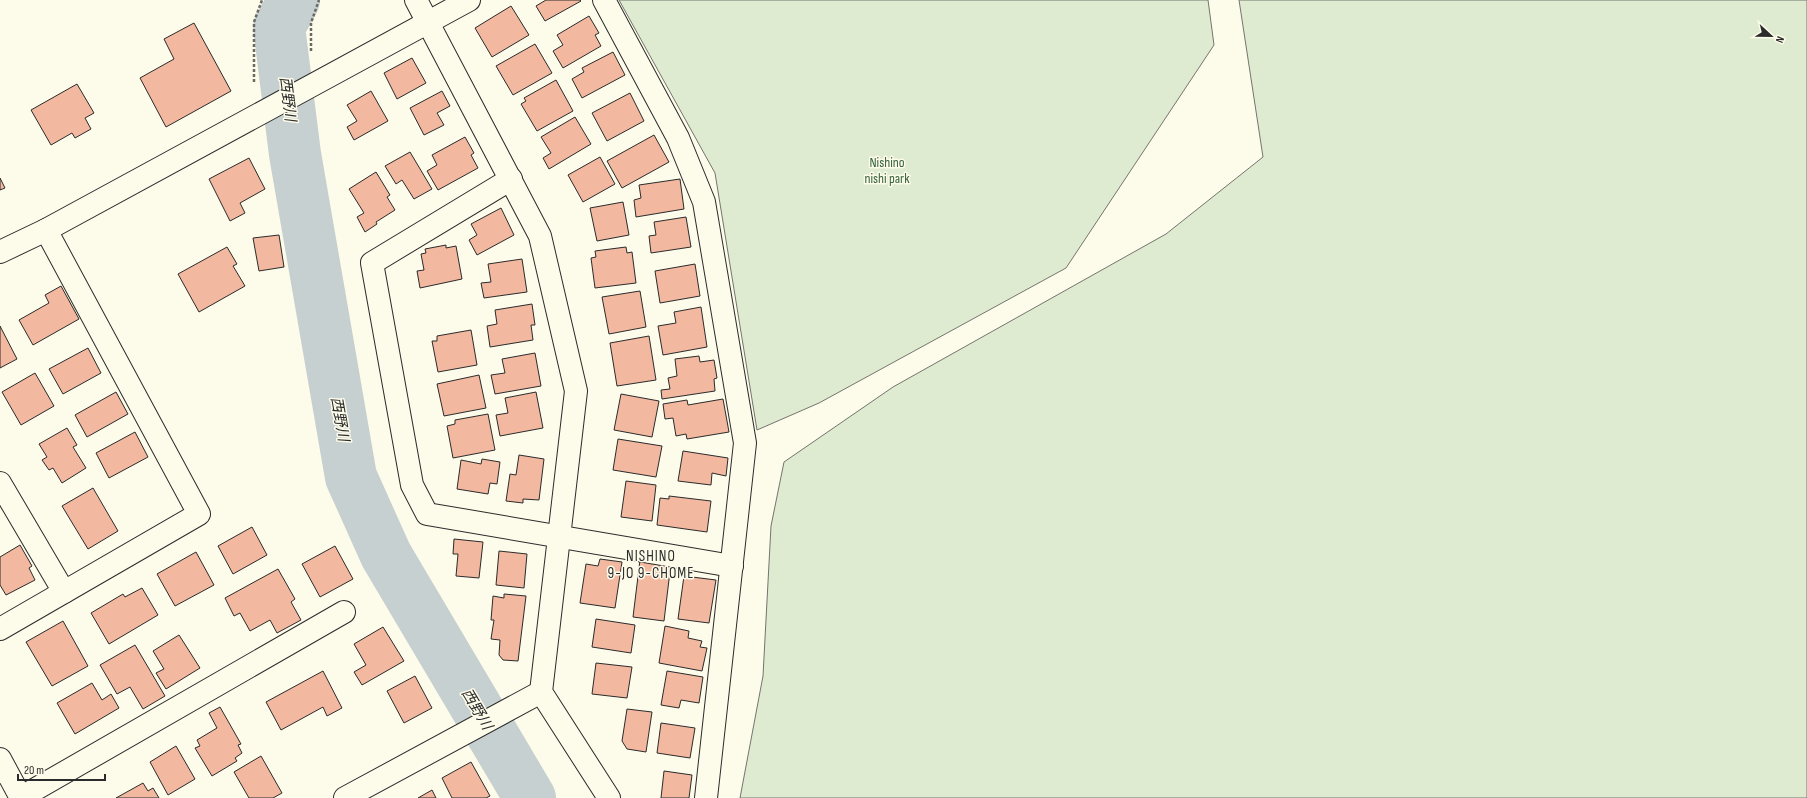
<svg xmlns="http://www.w3.org/2000/svg" width="1807" height="798" font-family="'Sofia Sans Condensed','Noto Sans JP',sans-serif">
  <rect width="100%" height="100%" fill="#fdfbea"/>
  <g fill="#deebd1" stroke="#74746e">
    <path d="M 619,0 L 1208,0 L 1214,45 L 1066,268 L 819,403 L 757,430 L 715,173 Z"/>
    <path d="M 1239,0 L 1807,0 L 1807,798 L 740,798 L 763,676 L 771,526 L 784,462 L 893,387 L 1166,234 L 1263,157 Z"/>
  </g>
  <g fill="none" stroke-linecap="round" stroke-linejoin="round">
    <path stroke="#c7d0d0" stroke-width="52" d="M 294,0 L 279,27 L 295,154 L 351,477 L 386,555 L 530,798"/>
  </g>
  <g fill="#f2b8a0" stroke="#2b2b2b">
    <path d="M 546,0 L 580,0 L 581,1 L 545,21 L 536,6 Z"/>
    <path d="M 511,6 L 529,35 L 492,57 L 475,28 Z"/>
    <path d="M 589,16 L 599,33 L 595,35 L 601,46 L 563,68 L 553,51 L 563,45 L 557,35 Z"/>
    <path d="M 194,23 L 231,91 L 166,127 L 140,78 L 174,59 L 164,39 Z"/>
    <path d="M 535,44 L 552,73 L 513,95 L 496,66 Z"/>
    <path d="M 613,52 L 625,75 L 582,98 L 572,79 L 584,72 L 582,68 Z"/>
    <path d="M 412,58 L 426,83 L 397,99 L 384,73 Z"/>
    <path d="M 556,80 L 573,111 L 537,131 L 521,104 L 526,101 L 524,98 Z"/>
    <path d="M 77,84 L 94,113 L 85,118 L 91,129 L 75,138 L 72,133 L 51,145 L 31,110 Z"/>
    <path d="M 371,91 L 388,121 L 354,140 L 347,127 L 357,121 L 347,105 Z"/>
    <path d="M 442,91 L 450,106 L 437,113 L 444,125 L 424,135 L 410,108 Z"/>
    <path d="M 630,93 L 644,121 L 607,141 L 592,113 Z"/>
    <path d="M 575,117 L 591,144 L 549,169 L 543,158 L 551,153 L 541,137 Z"/>
    <path d="M 654,135 L 669,162 L 622,188 L 607,161 Z"/>
    <path d="M 465,137 L 474,153 L 471,155 L 478,168 L 438,190 L 427,171 L 437,165 L 432,155 Z"/>
    <path d="M 410,152 L 432,189 L 414,199 L 402,180 L 396,184 L 385,166 Z"/>
    <path d="M 600,157 L 615,184 L 583,202 L 568,175 Z"/>
    <path d="M 249,158 L 265,189 L 240,203 L 245,213 L 230,221 L 209,179 Z"/>
    <path d="M 376,172 L 390,195 L 387,197 L 395,210 L 376,222 L 377,224 L 365,232 L 357,217 L 364,213 L 349,189 Z"/>
    <path d="M 0,178 L 5,188 L 0,190 Z"/>
    <path d="M 680,179 L 684,209 L 636,217 L 634,200 L 641,198 L 639,185 Z"/>
    <path d="M 623,202 L 629,235 L 597,241 L 590,208 Z"/>
    <path d="M 501,208 L 514,235 L 477,255 L 469,240 L 477,235 L 471,224 Z"/>
    <path d="M 686,217 L 691,247 L 651,253 L 649,236 L 656,235 L 654,222 Z"/>
    <path d="M 279,235 L 284,267 L 259,271 L 253,238 Z"/>
    <path d="M 446,245 L 446,248 L 456,246 L 462,279 L 420,288 L 417,271 L 424,270 L 421,254 L 426,253 L 425,249 Z"/>
    <path d="M 227,247 L 237,264 L 233,266 L 245,286 L 199,312 L 178,274 Z"/>
    <path d="M 626,247 L 627,253 L 632,252 L 636,283 L 595,288 L 591,258 L 596,257 L 595,251 Z"/>
    <path d="M 522,259 L 527,292 L 484,298 L 481,283 L 491,282 L 488,264 Z"/>
    <path d="M 695,264 L 700,296 L 660,303 L 655,271 Z"/>
    <path d="M 61,286 L 79,319 L 33,345 L 19,320 L 49,303 L 45,295 Z"/>
    <path d="M 640,291 L 646,327 L 609,334 L 602,297 Z"/>
    <path d="M 532,304 L 535,325 L 531,325 L 533,340 L 490,347 L 487,326 L 497,324 L 495,310 Z"/>
    <path d="M 701,307 L 707,347 L 663,355 L 658,326 L 676,323 L 674,312 Z"/>
    <path d="M 0,326 L 17,359 L 0,368 Z"/>
    <path d="M 471,330 L 477,365 L 438,372 L 432,341 L 437,341 L 437,336 Z"/>
    <path d="M 649,336 L 656,380 L 617,386 L 610,343 Z"/>
    <path d="M 88,348 L 101,373 L 63,394 L 49,369 Z"/>
    <path d="M 535,353 L 541,386 L 495,394 L 491,375 L 505,373 L 502,359 Z"/>
    <path d="M 699,356 L 700,362 L 714,360 L 717,378 L 714,379 L 715,391 L 662,399 L 661,390 L 670,389 L 668,378 L 677,376 L 675,359 Z"/>
    <path d="M 35,373 L 54,406 L 21,425 L 2,392 Z"/>
    <path d="M 479,375 L 486,408 L 444,416 L 437,384 Z"/>
    <path d="M 116,392 L 128,414 L 87,437 L 75,415 Z"/>
    <path d="M 536,392 L 543,428 L 500,436 L 496,415 L 508,413 L 505,398 Z"/>
    <path d="M 621,394 L 659,401 L 652,437 L 614,430 Z"/>
    <path d="M 723,399 L 729,432 L 687,439 L 686,434 L 676,436 L 673,418 L 665,419 L 663,404 L 687,400 L 688,405 Z"/>
    <path d="M 488,414 L 495,450 L 453,458 L 447,426 L 455,424 L 455,420 Z"/>
    <path d="M 67,428 L 77,445 L 73,447 L 86,468 L 62,483 L 53,468 L 49,470 L 42,460 L 47,457 L 39,444 Z"/>
    <path d="M 135,432 L 148,457 L 109,478 L 96,453 Z"/>
    <path d="M 618,439 L 662,446 L 656,477 L 613,470 Z"/>
    <path d="M 683,451 L 728,458 L 726,476 L 712,473 L 711,485 L 678,481 Z"/>
    <path d="M 519,455 L 544,459 L 539,500 L 523,499 L 523,503 L 506,501 L 510,474 L 516,475 Z"/>
    <path d="M 482,459 L 500,462 L 497,484 L 490,483 L 488,494 L 457,489 L 461,460 L 481,464 Z"/>
    <path d="M 626,481 L 656,485 L 652,521 L 621,517 Z"/>
    <path d="M 93,488 L 118,531 L 88,549 L 62,506 Z"/>
    <path d="M 669,496 L 711,501 L 707,532 L 657,525 L 660,498 L 669,499 Z"/>
    <path d="M 252,527 L 267,555 L 233,574 L 218,546 Z"/>
    <path d="M 454,539 L 483,542 L 479,578 L 456,576 L 458,554 L 453,554 Z"/>
    <path d="M 20,545 L 32,566 L 29,568 L 35,580 L 6,595 L 0,585 L 0,557 Z"/>
    <path d="M 335,546 L 353,579 L 320,597 L 302,564 Z"/>
    <path d="M 499,551 L 527,554 L 524,588 L 496,585 Z"/>
    <path d="M 196,552 L 214,585 L 175,606 L 157,574 Z"/>
    <path d="M 600,559 L 622,562 L 615,608 L 580,603 L 586,564 L 598,566 Z"/>
    <path d="M 640,560 L 671,563 L 664,621 L 633,617 Z"/>
    <path d="M 278,569 L 295,599 L 291,602 L 301,620 L 277,633 L 270,620 L 250,631 L 240,613 L 234,616 L 225,598 Z"/>
    <path d="M 684,576 L 716,580 L 709,623 L 678,619 Z"/>
    <path d="M 142,588 L 158,615 L 109,644 L 91,613 L 123,594 L 125,597 Z"/>
    <path d="M 504,594 L 526,596 L 518,661 L 503,660 L 499,655 L 500,640 L 491,639 L 494,620 L 491,620 L 493,596 L 504,598 Z"/>
    <path d="M 596,619 L 635,625 L 631,653 L 592,647 Z"/>
    <path d="M 63,621 L 88,666 L 52,686 L 26,642 Z"/>
    <path d="M 665,626 L 689,631 L 688,638 L 702,641 L 700,647 L 707,648 L 702,671 L 659,663 Z"/>
    <path d="M 383,627 L 404,661 L 362,685 L 354,672 L 366,665 L 354,644 Z"/>
    <path d="M 179,635 L 200,668 L 166,689 L 156,673 L 164,669 L 153,651 Z"/>
    <path d="M 135,645 L 165,696 L 143,709 L 130,687 L 117,694 L 100,665 Z"/>
    <path d="M 596,663 L 632,667 L 627,698 L 592,694 Z"/>
    <path d="M 323,671 L 342,708 L 327,716 L 323,707 L 281,730 L 266,702 Z"/>
    <path d="M 667,671 L 703,677 L 699,703 L 681,700 L 679,708 L 661,705 Z"/>
    <path d="M 415,676 L 432,708 L 404,723 L 387,691 Z"/>
    <path d="M 92,683 L 102,700 L 111,694 L 119,708 L 75,734 L 57,703 Z"/>
    <path d="M 220,707 L 241,744 L 238,745 L 242,753 L 235,758 L 237,761 L 212,776 L 195,748 L 200,746 L 197,740 L 217,728 L 209,713 Z"/>
    <path d="M 627,709 L 652,712 L 646,752 L 627,749 L 622,741 Z"/>
    <path d="M 661,723 L 695,728 L 690,758 L 657,753 Z"/>
    <path d="M 176,746 L 195,779 L 168,795 L 150,762 Z"/>
    <path d="M 261,756 L 282,793 L 273,798 L 249,798 L 234,772 Z"/>
    <path d="M 471,762 L 490,796 L 486,798 L 452,798 L 442,778 Z"/>
    <path d="M 664,771 L 692,775 L 689,798 L 661,798 Z"/>
    <path d="M 143,783 L 148,791 L 153,788 L 159,798 L 116,798 Z"/>
    <path d="M 432,790 L 436,798 L 418,798 Z"/>
  </g>
  <g fill="none" stroke-linecap="round" stroke-linejoin="round">
    <g stroke="#2b2b2b" stroke-width="24">
      <g id="minor">
        <path d="M 416,0 L 540,236 L 576,391 L 541,692 L 609,798"/>
        <path d="M 604,0 L 678,138 L 704,202 L 745,443 L 706,798"/>
        <path d="M 511,179 L 372,263 L 412,485 L 427,514 L 732,566"/>
        <path d="M 0,252 L 46,230 L 469,0"/>
        <path d="M 0,483 L 64,592"/>
        <path d="M 0,629 L 199,514 L 46,230"/>
        <path d="M 0,759 L 21,798"/>
        <path d="M 20,798 L 344,612"/>
        <path d="M 345,798 L 541,692"/>
      </g>
    </g>
    <g stroke="#6a6964" stroke-width="2.5" stroke-dasharray="3 2" stroke-linecap="butt">
      <path d="M 311,51 L 311,23 L 319,0"/>
      <path d="M 254,82 L 254,22 L 262,0"/>
    </g>
    <use href="#minor" stroke="#fdfbea" stroke-width="22"/>
  </g>
  <g text-anchor="middle" stroke-width="3" stroke-linejoin="round" paint-order="stroke">
    <g font-size="14" fill="#34623c" stroke="#fdfbea">
      <text x="887" y="167">Nishino<tspan x="887" dy="16">nishi park</tspan></text>
    </g>
    <g font-size="15" font-style="italic" fill="#2b2b2b" stroke="#fdfbea">
      <text transform="translate(288 99) rotate(83)" y="5">西野川</text>
      <text transform="translate(340 419) rotate(80)" y="5">西野川</text>
      <text transform="translate(477 709) rotate(59)" y="5">西野川</text>
    </g>
    <g font-size="15" letter-spacing="1" fill="#2b2b2b" stroke="#fdfbea">
      <text x="651" y="561">NISHINO<tspan x="651" dy="17">9-JO 9-CHOME</tspan></text>
    </g>
  </g>
  <g transform="translate(1771 36) rotate(112)" stroke="#fdfbea" stroke-width="3" paint-order="stroke">
  <path d="M0-3L7 15L0 10L-7 15Z" fill="#2b2b2b"/>
  <text y="-6" font-size="11" font-weight="bold" text-anchor="middle" fill="#2b2b2b">N</text>
  </g>
  <path d="M18 774v6h87v-6" fill="none" stroke="#2b2b2b" stroke-width="2"/>
  <text x="24" y="774" font-size="12" fill="#2b2b2b" stroke="#fdfbea" stroke-width="3" paint-order="stroke">20 m</text>
</svg>
